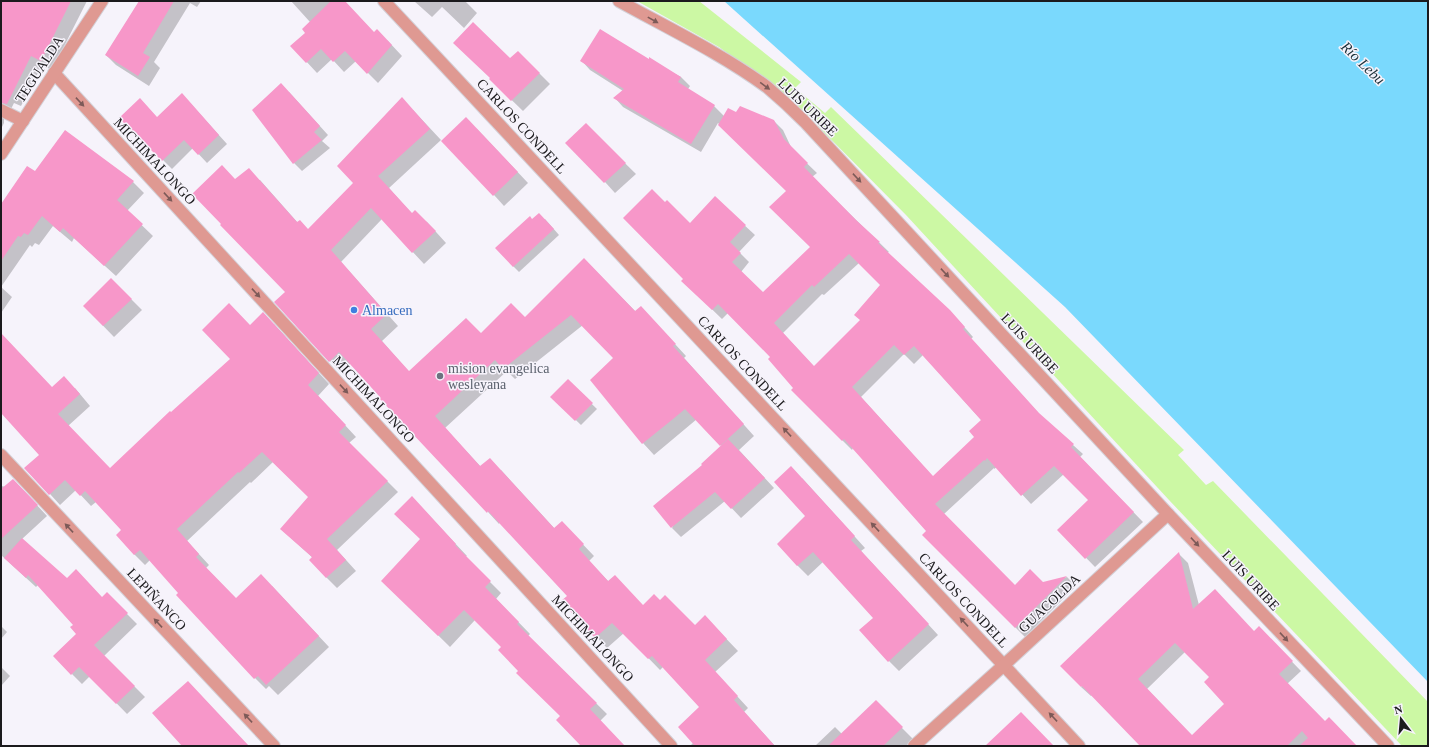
<svg xmlns="http://www.w3.org/2000/svg" width="1429" height="747" font-family="'Times New Roman',serif">
  <rect width="100%" height="100%" fill="#f6f3fb"/>
  <path fill="#ccf8a4" d="M 637,1 L 699,1 L 801,82 L 795,88 L 825,113 L 831,107 L 1184,450 L 1178,455 L 1206,485 L 1213,481 L 1428,702 L 1428,746 L 1402,746 L 1169,500 L 906,215 L 794,102 L 719,47 Z"/>
  <path fill="#7ad9fd" d="M 724,1 L 1428,1 L 1428,682 L 1065,307 Z"/>
  <g fill="#0003" fill-rule="evenodd">
    <path d="M 1,1 L 87,1 L 52,70 L 42,65 L 21,106 L 14,103 L 9,113 L 4,117 L 4,123 L 1,129 Z"/>
    <path d="M 140,1 L 201,1 L 197,7 L 190,3 L 154,62 L 160,68 L 149,86 L 116,65 L 106,55 Z"/>
    <path d="M 291,1 L 344,1 L 374,33 L 388,41 L 402,56 L 378,83 L 356,61 L 344,72 L 332,59 L 317,73 L 292,46 L 307,33 L 310,22 Z"/>
    <path d="M 414,1 L 465,1 L 477,13 L 464,28 L 442,7 L 432,17 Z"/>
    <path d="M 518,52 L 550,84 L 523,111 L 490,79 Z"/>
    <path d="M 649,60 L 681,77 L 690,86 L 688,89 L 714,106 L 724,116 L 736,114 L 773,120 L 783,130 L 792,149 L 817,173 L 812,177 L 889,252 L 887,253 L 959,321 L 973,337 L 971,339 L 1043,418 L 1083,454 L 1080,457 L 1143,522 L 1095,567 L 1059,530 L 1089,500 L 1064,474 L 1031,504 L 997,467 L 994,469 L 994,468 L 944,514 L 1015,587 L 1043,583 L 1067,577 L 1076,586 L 1025,637 L 923,535 L 927,531 L 853,448 L 852,450 L 792,390 L 795,388 L 771,357 L 728,313 L 722,319 L 692,290 L 690,225 L 715,198 L 755,235 L 739,252 L 749,262 L 741,272 L 763,293 L 811,248 L 787,191 L 718,123 L 701,152 L 623,107 L 615,98 L 623,91 L 590,70 L 582,61 ZM 859,263 L 882,285 L 861,320 L 814,367 L 783,333 L 822,294 L 824,295 ZM 904,354 L 914,364 L 923,355 L 982,421 L 976,437 L 933,477 L 861,397 Z"/>
    <path d="M 289,92 L 328,135 L 322,141 L 330,148 L 302,171 L 294,163 Z"/>
    <path d="M 190,103 L 227,144 L 207,163 L 193,148 L 172,169 L 121,118 L 158,118 Z"/>
    <path d="M 413,110 L 441,140 L 389,188 L 412,214 L 427,222 L 446,243 L 424,264 L 382,219 L 341,262 L 398,326 L 382,341 L 409,372 L 481,334 L 525,319 L 584,259 L 636,312 L 652,319 L 686,356 L 684,358 L 754,436 L 739,450 L 774,488 L 741,518 L 725,501 L 681,537 L 672,528 L 704,465 L 722,446 L 697,419 L 654,455 L 643,443 L 614,358 L 583,325 L 515,379 L 507,371 L 445,428 L 481,467 L 501,470 L 555,529 L 573,534 L 594,556 L 589,561 L 609,582 L 643,606 L 695,626 L 716,628 L 738,651 L 715,672 L 748,708 L 744,712 L 775,746 L 690,746 L 693,743 L 701,707 L 663,667 L 660,670 L 624,633 L 607,648 L 562,601 L 568,596 L 500,522 L 499,524 L 488,512 L 381,398 L 351,363 L 341,373 L 276,302 L 287,292 L 235,180 L 260,180 L 298,223 L 308,230 L 354,183 Z"/>
    <path d="M 586,125 L 636,174 L 615,193 L 605,182 Z"/>
    <path d="M 477,129 L 528,183 L 504,206 L 494,195 Z"/>
    <path d="M 35,173 L 133,182 L 144,193 L 127,211 L 153,236 L 116,276 L 74,238 L 72,242 L 53,226 L 39,245 L 35,243 L 32,247 L 30,245 L 1,287 L 12,297 L 1,313 L 1,205 Z"/>
    <path d="M 545,219 L 559,235 L 519,272 L 513,266 L 533,221 Z"/>
    <path d="M 111,279 L 142,310 L 114,337 L 84,306 Z"/>
    <path d="M 274,324 L 329,384 L 318,396 L 356,437 L 349,443 L 398,492 L 337,550 L 356,571 L 337,588 L 326,577 L 313,558 L 281,529 L 309,497 L 273,462 L 251,483 L 250,482 L 187,541 L 209,565 L 206,568 L 236,599 L 272,586 L 329,647 L 278,695 L 269,686 L 266,689 L 255,678 L 177,595 L 179,593 L 150,560 L 145,565 L 134,554 L 123,530 L 96,502 L 91,506 L 76,490 L 60,505 L 50,494 L 40,455 L 1,412 L 1,334 L 52,388 L 75,388 L 90,406 L 68,426 L 110,469 L 231,359 L 250,326 Z"/>
    <path d="M 568,381 L 597,409 L 581,425 L 552,397 Z"/>
    <path d="M 802,478 L 865,548 L 861,551 L 938,635 L 899,671 L 889,661 L 874,618 L 823,562 L 808,576 L 797,565 L 807,516 Z"/>
    <path d="M 1,486 L 23,490 L 47,516 L 22,539 L 67,579 L 103,598 L 107,594 L 137,624 L 104,656 L 145,697 L 127,714 L 90,676 L 82,684 L 72,674 L 78,634 L 74,625 L 38,585 L 36,587 L 1,555 Z"/>
    <path d="M 423,509 L 467,556 L 465,557 L 501,593 L 496,599 L 530,634 L 528,636 L 607,714 L 600,721 L 624,746 L 579,746 L 581,744 L 561,716 L 520,671 L 502,647 L 475,620 L 450,647 L 383,581 L 421,539 Z"/>
    <path d="M 1179,554 L 1188,563 L 1199,605 L 1255,632 L 1268,637 L 1301,671 L 1287,684 L 1325,722 L 1356,746 L 1141,746 L 1092,695 L 1091,696 L 1081,687 ZM 1185,652 L 1210,677 L 1225,704 L 1192,736 L 1147,689 Z"/>
    <path d="M 1,626 L 7,632 L 1,639 Z"/>
    <path d="M 1,667 L 10,676 L 1,686 Z"/>
    <path d="M 876,702 L 913,739 L 906,746 L 815,746 L 835,727 L 842,734 Z"/>
  </g>
  <g fill="#f797c9" fill-rule="evenodd">
    <path d="M 1,1 L 71,1 L 41,61 L 31,56 L 7,104 L 1,103 Z"/>
    <path d="M 139,1 L 174,1 L 143,53 L 150,57 L 138,76 L 105,55 Z"/>
    <path d="M 331,1 L 345,1 L 374,32 L 377,29 L 392,45 L 367,74 L 345,51 L 333,62 L 321,49 L 306,63 L 290,46 L 305,33 L 302,29 Z"/>
    <path d="M 473,22 L 510,58 L 518,51 L 540,73 L 511,101 L 489,79 L 490,78 L 453,43 Z"/>
    <path d="M 600,29 L 649,59 L 649,57 L 681,77 L 678,82 L 715,105 L 691,144 L 613,98 L 624,89 L 580,61 Z"/>
    <path d="M 281,83 L 320,126 L 314,132 L 322,140 L 293,164 L 252,110 Z"/>
    <path d="M 182,93 L 219,135 L 198,155 L 184,140 L 162,161 L 119,118 L 140,98 L 157,117 Z"/>
    <path d="M 402,97 L 430,129 L 378,176 L 412,213 L 415,210 L 436,231 L 412,253 L 371,208 L 331,250 L 387,314 L 371,329 L 409,371 L 466,318 L 481,333 L 511,303 L 525,317 L 584,258 L 635,311 L 641,306 L 676,344 L 673,346 L 744,424 L 720,446 L 685,409 L 673,419 L 642,444 L 590,380 L 613,358 L 571,315 L 503,369 L 495,360 L 435,416 L 480,466 L 490,458 L 554,528 L 562,521 L 584,544 L 579,549 L 608,581 L 615,575 L 643,605 L 654,594 L 660,600 L 665,595 L 695,625 L 705,615 L 727,639 L 705,660 L 738,696 L 734,700 L 775,746 L 695,746 L 678,727 L 699,707 L 652,656 L 648,659 L 612,623 L 595,638 L 561,601 L 567,596 L 488,511 L 487,513 L 379,398 L 380,397 L 339,352 L 329,362 L 274,302 L 285,292 L 220,225 L 221,224 L 192,194 L 222,165 L 235,179 L 249,168 L 297,222 L 300,220 L 308,229 L 353,183 L 337,166 Z"/>
    <path d="M 740,106 L 774,120 L 784,139 L 808,163 L 804,167 L 856,220 L 880,242 L 878,243 L 950,310 L 965,327 L 963,329 L 1039,413 L 1074,444 L 1071,447 L 1134,512 L 1085,559 L 1057,530 L 1088,500 L 1054,466 L 1021,496 L 987,458 L 985,461 L 984,460 L 935,504 L 1015,585 L 1030,569 L 1043,582 L 1067,576 L 1015,628 L 922,535 L 926,531 L 844,439 L 842,441 L 791,390 L 793,388 L 768,359 L 770,357 L 718,304 L 712,310 L 681,281 L 683,279 L 623,218 L 652,189 L 665,202 L 667,200 L 690,223 L 715,196 L 746,225 L 730,242 L 741,253 L 732,262 L 763,292 L 810,247 L 769,207 L 786,191 L 718,125 L 728,108 L 736,112 ZM 849,254 L 880,285 L 854,315 L 860,320 L 814,366 L 774,323 L 812,285 L 814,287 ZM 894,345 L 904,355 L 914,346 L 981,420 L 969,431 L 974,437 L 933,476 L 852,387 Z"/>
    <path d="M 466,117 L 518,172 L 493,196 L 441,141 Z"/>
    <path d="M 586,123 L 626,163 L 604,183 L 565,143 Z"/>
    <path d="M 65,130 L 134,181 L 117,200 L 143,224 L 104,266 L 63,228 L 60,232 L 42,216 L 28,235 L 24,233 L 21,237 L 18,236 L 1,261 L 1,204 L 27,166 L 35,171 Z"/>
    <path d="M 539,213 L 554,229 L 513,267 L 495,248 L 530,216 L 532,219 Z"/>
    <path d="M 111,278 L 132,299 L 103,326 L 83,306 Z"/>
    <path d="M 229,303 L 250,325 L 263,312 L 319,373 L 308,385 L 346,425 L 339,432 L 388,481 L 327,539 L 346,560 L 326,578 L 309,560 L 312,557 L 280,529 L 308,497 L 262,452 L 239,473 L 238,472 L 177,529 L 199,554 L 196,557 L 236,598 L 261,574 L 319,636 L 266,685 L 258,676 L 254,679 L 176,595 L 178,593 L 140,550 L 134,555 L 116,535 L 121,530 L 85,491 L 80,496 L 65,480 L 49,495 L 24,468 L 39,455 L 1,413 L 1,333 L 52,387 L 64,376 L 80,394 L 58,414 L 110,468 L 170,411 L 171,412 L 230,359 L 202,330 Z"/>
    <path d="M 568,379 L 593,403 L 575,421 L 550,397 Z"/>
    <path d="M 728,439 L 765,478 L 731,509 L 715,492 L 671,528 L 653,506 L 702,465 L 701,464 Z"/>
    <path d="M 791,466 L 855,536 L 851,540 L 929,624 L 888,662 L 859,630 L 873,618 L 813,552 L 797,566 L 777,544 L 805,516 L 774,482 Z"/>
    <path d="M 13,479 L 38,505 L 1,539 L 1,489 Z"/>
    <path d="M 412,496 L 456,544 L 455,545 L 491,581 L 485,587 L 519,622 L 517,624 L 597,703 L 590,709 L 625,746 L 581,746 L 556,720 L 560,716 L 516,673 L 518,671 L 498,650 L 501,647 L 464,610 L 438,636 L 381,581 L 420,539 L 394,514 Z"/>
    <path d="M 22,538 L 67,578 L 76,569 L 102,597 L 107,592 L 128,613 L 94,645 L 135,686 L 116,704 L 79,667 L 71,675 L 53,656 L 76,634 L 70,627 L 73,625 L 28,575 L 26,578 L 4,558 Z"/>
    <path d="M 1179,552 L 1193,609 L 1215,589 L 1254,631 L 1259,626 L 1293,661 L 1279,674 L 1325,721 L 1329,717 L 1357,746 L 1299,746 L 1308,738 L 1302,731 L 1287,746 L 1140,746 L 1082,686 L 1081,687 L 1060,666 ZM 1175,643 L 1209,677 L 1204,682 L 1224,704 L 1192,735 L 1138,679 Z"/>
    <path d="M 188,681 L 217,712 L 249,746 L 182,746 L 152,713 Z"/>
    <path d="M 876,700 L 903,727 L 883,746 L 828,746 Z"/>
    <path d="M 1021,712 L 1054,746 L 985,746 Z"/>
  </g>
  <g fill="none" stroke-linecap="round" stroke-linejoin="round">
    <g stroke="#d3d0d7" stroke-width="14">
      <g id="minor">
        <path d="M 384,1 L 1079,746"/>
        <path d="M 619,1 C 668,28 722,54 767,87 C 780,98 793,110 805,122 L 1168,514 L 1388,746"/>
        <path d="M 54,73 L 671,746"/>
        <path d="M 1,110 L 23,121"/>
        <path d="M 1,154 L 102,1"/>
        <path d="M 1,455 L 274,746"/>
        <path d="M 914,746 L 1004,665 L 1168,514"/>
      </g>
    </g>
    <use href="#minor" stroke="#df9992" stroke-width="12"/>
  </g>
  <defs><path id="oneway-solid" d="M-6-.8H1V-3.2L6.5 0L1 3.2V.8H-6Z"/></defs>
  <g fill="#7d5a58">
    <use href="#oneway-solid" transform="translate(653 20) rotate(29)"/>
    <use href="#oneway-solid" transform="translate(765 86) rotate(36)"/>
    <use href="#oneway-solid" transform="translate(80 102) rotate(47)"/>
    <use href="#oneway-solid" transform="translate(857 178) rotate(47)"/>
    <use href="#oneway-solid" transform="translate(168 197) rotate(47)"/>
    <use href="#oneway-solid" transform="translate(945 273) rotate(47)"/>
    <use href="#oneway-solid" transform="translate(256 293) rotate(47)"/>
    <use href="#oneway-solid" transform="translate(344 389) rotate(47)"/>
    <use href="#oneway-solid" transform="translate(787 432) rotate(-133)"/>
    <use href="#oneway-solid" transform="translate(875 527) rotate(-133)"/>
    <use href="#oneway-solid" transform="translate(69 528) rotate(-133)"/>
    <use href="#oneway-solid" transform="translate(1195 542) rotate(47)"/>
    <use href="#oneway-solid" transform="translate(964 622) rotate(-133)"/>
    <use href="#oneway-solid" transform="translate(158 623) rotate(-133)"/>
    <use href="#oneway-solid" transform="translate(1284 637) rotate(47)"/>
    <use href="#oneway-solid" transform="translate(1053 717) rotate(-133)"/>
    <use href="#oneway-solid" transform="translate(248 718) rotate(-133)"/>
  </g>
  <circle fill="#3f7fe0" stroke="#f6f3fb" stroke-width="1.5" cx="354" cy="310" r="4"/>
  <circle fill="#6b7280" stroke="#f6f3fb" stroke-width="1.5" cx="440" cy="376" r="4"/>
  <g text-anchor="middle" stroke-width="3" stroke-linejoin="round" paint-order="stroke">
    <g font-size="14" fill="#1b1a1d" stroke="#f6f3fb">
      <text transform="translate(39 69) rotate(-57)" y="5">TEGUALDA</text>
      <text transform="translate(808 107) rotate(44)" y="5">LUIS URIBE</text>
      <text transform="translate(522 126) rotate(47)" y="5">CARLOS CONDELL</text>
      <text transform="translate(155 161) rotate(47)" y="5">MICHIMALONGO</text>
      <text transform="translate(1030 343) rotate(47)" y="5">LUIS URIBE</text>
      <text transform="translate(743 363) rotate(47)" y="5">CARLOS CONDELL</text>
      <text transform="translate(374 399) rotate(47)" y="5">MICHIMALONGO</text>
      <text transform="translate(1251 580) rotate(47)" y="5">LUIS URIBE</text>
      <text transform="translate(157 599) rotate(47)" y="5">LEPIÑANCO</text>
      <text transform="translate(964 600) rotate(47)" y="5">CARLOS CONDELL</text>
      <text transform="translate(1049 603) rotate(-43)" y="5">GUACOLDA</text>
      <text transform="translate(593 638) rotate(47)" y="5">MICHIMALONGO</text>
    </g>
    <g font-size="14" fill="#366cbe" stroke="#f6f3fb" text-anchor="start">
      <text x="362" y="315">Almacen</text>
    </g>
    <g font-size="14" fill="#5b616d" stroke="#f6f3fb" text-anchor="start">
      <text x="448" y="373">mision evangelica<tspan x="448" dy="16">wesleyana</tspan></text>
    </g>
    <g font-size="15" font-style="italic" fill="#1b313a" stroke="#f6f3fb">
      <text transform="translate(1363 63) rotate(44)" y="5">Río Lebu</text>
    </g>
  </g>
  <rect width="1429" height="747" fill="none" stroke="#1b1a1d" stroke-width="4"/>
  <g transform="translate(1401 719) rotate(344)" stroke="#f6f3fb" stroke-width="3" paint-order="stroke">
  <path d="M0-3L7 15L0 10L-7 15Z" fill="#1b1a1d"/>
  <text y="-6" font-size="11" font-weight="bold" text-anchor="middle" fill="#1b1a1d">N</text>
  </g>
</svg>
